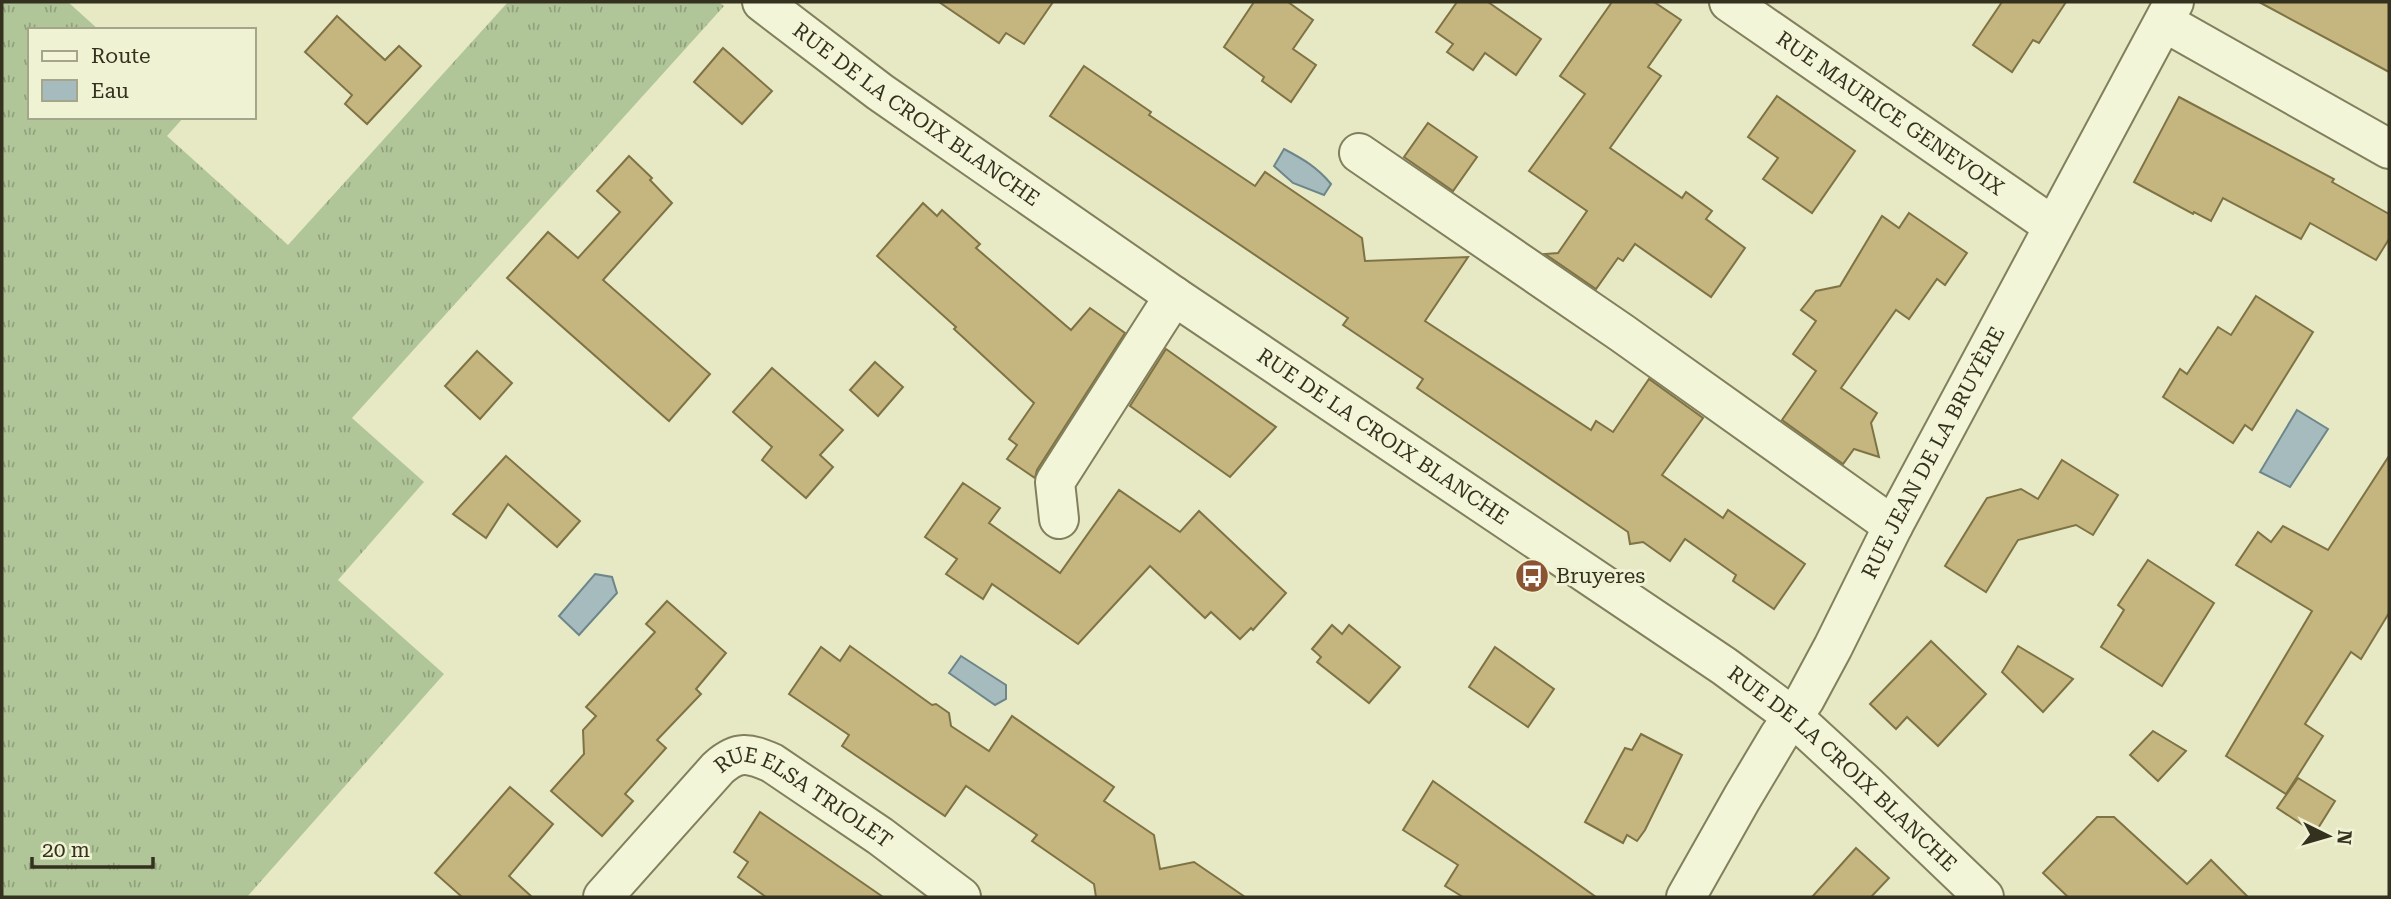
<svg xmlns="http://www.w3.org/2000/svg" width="2391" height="899" font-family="'Roboto Serif',serif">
  <defs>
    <pattern id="grass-tufts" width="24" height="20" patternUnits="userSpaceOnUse" patternTransform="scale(1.75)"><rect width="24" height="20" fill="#b0c699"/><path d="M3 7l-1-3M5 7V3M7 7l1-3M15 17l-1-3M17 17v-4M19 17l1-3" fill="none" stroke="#90a17c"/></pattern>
  </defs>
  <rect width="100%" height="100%" fill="#e6e9c4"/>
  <path fill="url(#grass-tufts)" d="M 2,2 L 68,2 L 99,30 L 30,30 L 30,117 L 184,117 L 167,136 L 288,245 L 508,2 L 719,2 L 724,6 L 352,418 L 424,482 L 338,580 L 444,674 L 247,897 L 2,897 Z"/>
  <g fill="#a6bbbd" stroke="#6d868a" stroke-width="2">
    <path d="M 1284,149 C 1303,159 1317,167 1331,184 L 1324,195 L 1293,183 L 1274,166 Z"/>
    <path d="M 2297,410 L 2328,429 L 2290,487 L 2260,472 Z"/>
    <path d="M 595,574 L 612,577 L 617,593 L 579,635 L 559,616 Z"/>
    <path d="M 961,656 L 1006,685 L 1006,699 L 995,705 L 949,673 Z"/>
  </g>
  <g fill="#c4b67e" stroke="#7f7345" stroke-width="2">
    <path d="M 939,2 L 1053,2 L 1024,44 L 1006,33 L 999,43 Z"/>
    <path d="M 1254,2 L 1288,2 L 1313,20 L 1293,49 L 1316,65 L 1291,102 L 1262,81 L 1264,77 L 1224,47 Z"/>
    <path d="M 1457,2 L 1488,2 L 1541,39 L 1516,75 L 1485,53 L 1473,70 L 1447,52 L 1453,44 L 1436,32 Z"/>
    <path d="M 1612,2 L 1654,2 L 1681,20 L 1648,67 L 1661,76 L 1610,148 L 1682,198 L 1686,192 L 1712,211 L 1706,219 L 1745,248 L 1711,297 L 1635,244 L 1623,261 L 1618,258 L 1596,289 L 1545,254 L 1558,253 L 1587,211 L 1529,171 L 1585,94 L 1560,76 Z"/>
    <path d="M 2002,2 L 2066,2 L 2039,43 L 2033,40 L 2012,72 L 1973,45 Z"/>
    <path d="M 2259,2 L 2389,2 L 2389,72 L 2352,52 Z"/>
    <path d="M 337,16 L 385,60 L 399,46 L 421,66 L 367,124 L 345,104 L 352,95 L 305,52 Z"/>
    <path d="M 723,48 L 772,91 L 742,124 L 694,82 Z"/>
    <path d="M 1084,66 L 1151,112 L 1149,115 L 1255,186 L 1265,172 L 1362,238 L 1365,261 L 1468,257 L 1425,321 L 1591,430 L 1596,421 L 1613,432 L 1649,379 L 1703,418 L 1662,475 L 1723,518 L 1728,510 L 1805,564 L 1774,609 L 1733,581 L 1736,575 L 1685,539 L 1670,561 L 1643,542 L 1630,544 L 1628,532 L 1417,388 L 1423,379 L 1343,325 L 1348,318 L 1050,116 Z"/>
    <path d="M 1777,96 L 1855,151 L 1812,213 L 1763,179 L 1778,158 L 1748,137 Z"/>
    <path d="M 2179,97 L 2334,179 L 2332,182 L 2389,214 L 2389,239 L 2376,260 L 2310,223 L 2301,239 L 2223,198 L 2211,221 L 2194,212 L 2193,214 L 2134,182 Z"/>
    <path d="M 1428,123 L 1477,157 L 1453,191 L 1404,157 Z"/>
    <path d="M 629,156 L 652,178 L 650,180 L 672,203 L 603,280 L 710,374 L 669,421 L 507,278 L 548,232 L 578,258 L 620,212 L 597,191 Z"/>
    <path d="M 923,203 L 937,216 L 942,210 L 980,244 L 976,248 L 1071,330 L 1090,308 L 1125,333 L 1037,470 L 1035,478 L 1007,459 L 1017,445 L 1009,439 L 1034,403 L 954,329 L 956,327 L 877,256 Z"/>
    <path d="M 1909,213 L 1967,253 L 1945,285 L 1937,279 L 1909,319 L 1896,310 L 1841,388 L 1877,413 L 1871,423 L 1879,457 L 1854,449 L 1843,464 L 1782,420 L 1816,371 L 1793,354 L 1816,321 L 1801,310 L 1816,291 L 1840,286 L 1882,216 L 1899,228 Z"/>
    <path d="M 2256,296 L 2313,332 L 2252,430 L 2245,425 L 2233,443 L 2163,397 L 2180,369 L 2187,374 L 2218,327 L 2231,335 Z"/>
    <path d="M 1166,349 L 1276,427 L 1230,477 L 1130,406 Z"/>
    <path d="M 477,351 L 512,383 L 480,419 L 445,386 Z"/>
    <path d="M 875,362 L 903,387 L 878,416 L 850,390 Z"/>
    <path d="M 772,368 L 843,430 L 820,455 L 833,467 L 806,498 L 762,460 L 772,447 L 733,412 Z"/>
    <path d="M 506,456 L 580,521 L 557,547 L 508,504 L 486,538 L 453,514 Z"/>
    <path d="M 2389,456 L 2389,613 L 2361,659 L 2351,652 L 2305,724 L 2323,736 L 2286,794 L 2226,756 L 2312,611 L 2236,565 L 2258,532 L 2271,542 L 2283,526 L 2328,550 Z"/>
    <path d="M 2062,460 L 2118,495 L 2093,535 L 2076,525 L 2018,540 L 1986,592 L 1945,566 L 1987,498 L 2021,489 L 2038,499 Z"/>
    <path d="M 963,483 L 1000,508 L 989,523 L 1060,573 L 1119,490 L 1180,532 L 1199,511 L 1286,593 L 1253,630 L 1251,628 L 1240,639 L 1211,612 L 1205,618 L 1150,566 L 1078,644 L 992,584 L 983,599 L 946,574 L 957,559 L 925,537 Z"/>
    <path d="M 2148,560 L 2214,603 L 2162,686 L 2101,647 L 2124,610 L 2118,605 Z"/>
    <path d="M 667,601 L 726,653 L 696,689 L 701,694 L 657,740 L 666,748 L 625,794 L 633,801 L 602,836 L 551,791 L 584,754 L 583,730 L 596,716 L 586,707 L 655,632 L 646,624 Z"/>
    <path d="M 1332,625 L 1342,634 L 1349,625 L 1400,667 L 1369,703 L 1317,662 L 1321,657 L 1312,649 Z"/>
    <path d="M 1931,641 L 1986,694 L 1938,746 L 1907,717 L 1896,729 L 1870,704 Z"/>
    <path d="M 850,646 L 932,705 L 936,704 L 949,713 L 951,726 L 989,751 L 1012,716 L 1114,787 L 1104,801 L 1154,835 L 1160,869 L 1194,862 L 1245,897 L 1096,897 L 1094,884 L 1032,841 L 1037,835 L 966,786 L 945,816 L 842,746 L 849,735 L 789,694 L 821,647 L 840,661 Z"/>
    <path d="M 2018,646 L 2073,679 L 2043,712 L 2002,672 Z"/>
    <path d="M 1495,647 L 1554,689 L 1528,727 L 1469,687 Z"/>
    <path d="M 2153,731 L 2186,751 L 2158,781 L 2130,755 Z"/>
    <path d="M 1641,734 L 1682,755 L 1645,830 L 1637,841 L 1627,835 L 1623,843 L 1585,822 L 1625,748 L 1632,750 Z"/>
    <path d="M 2298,778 L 2335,801 L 2315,833 L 2277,808 Z"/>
    <path d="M 1433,781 L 1596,897 L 1463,897 L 1445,886 L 1458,865 L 1403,830 Z"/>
    <path d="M 510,787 L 553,824 L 509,876 L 532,897 L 462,897 L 435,873 Z"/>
    <path d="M 760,812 L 802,841 L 883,897 L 766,897 L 738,877 L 748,862 L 734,852 Z"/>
    <path d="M 2097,817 L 2114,817 L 2187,884 L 2211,860 L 2248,897 L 2068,897 L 2043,873 Z"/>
    <path d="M 1856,848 L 1889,878 L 1871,897 L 1812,897 Z"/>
  </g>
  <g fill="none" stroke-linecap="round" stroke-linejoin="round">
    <g stroke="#827f5c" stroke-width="42">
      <g id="minor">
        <path id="s1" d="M 762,2 L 880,92 L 1174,296 L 1724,666 L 1792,716 L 1867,785 L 1984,897"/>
        <path id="s2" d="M 1729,2 L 2053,226"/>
        <path d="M 2164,22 L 2389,149"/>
        <path d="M 1359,153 L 1622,333 L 1893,526"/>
        <path d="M 1059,519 L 1055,482 L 1174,296"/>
        <path id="s3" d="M 603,897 L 718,768 C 738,750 749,753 772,763 L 880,836 L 961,897"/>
        <path id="s4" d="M 1686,897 L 1742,798 L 1779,736 L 1805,699 L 1833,647 L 1893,526 L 2174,2"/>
      </g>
    </g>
    <use href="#minor" stroke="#f2f5d7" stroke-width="38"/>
  </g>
  <defs>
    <g id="bus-disc" transform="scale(1.75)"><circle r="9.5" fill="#8b5432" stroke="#eff2d3"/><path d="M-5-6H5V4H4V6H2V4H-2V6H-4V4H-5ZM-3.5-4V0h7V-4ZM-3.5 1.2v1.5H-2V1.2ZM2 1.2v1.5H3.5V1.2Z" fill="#fff"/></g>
  </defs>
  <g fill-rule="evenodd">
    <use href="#bus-disc" x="1532" y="576"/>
  </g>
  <g text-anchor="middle" stroke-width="6" stroke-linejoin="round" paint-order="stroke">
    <g font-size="21" fill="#34311f" stroke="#eff2d3">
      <text dy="7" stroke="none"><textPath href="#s2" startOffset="196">RUE MAURICE GENEVOIX</textPath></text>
      <text dy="7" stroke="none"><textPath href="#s1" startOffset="191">RUE DE LA CROIX BLANCHE</textPath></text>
      <text dy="7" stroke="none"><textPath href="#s1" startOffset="758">RUE DE LA CROIX BLANCHE</textPath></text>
      <text dy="7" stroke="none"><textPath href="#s4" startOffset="509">RUE JEAN DE LA BRUYÈRE</textPath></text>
      <text dy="7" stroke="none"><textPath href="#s1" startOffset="1326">RUE DE LA CROIX BLANCHE</textPath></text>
      <text dy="7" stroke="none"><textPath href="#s3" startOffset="273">RUE ELSA TRIOLET</textPath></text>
    </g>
    <g font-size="21" fill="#34311f" stroke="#eff2d3" text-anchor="start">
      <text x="1556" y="583">Bruyeres</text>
    </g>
  </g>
  <rect width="2391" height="899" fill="none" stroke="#34311f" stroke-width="7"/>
  <rect x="28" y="28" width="228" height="91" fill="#eff2d3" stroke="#a4a58b" stroke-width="2"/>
  <rect x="42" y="51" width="35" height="10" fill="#f2f5d7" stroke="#a4a58b" stroke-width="2"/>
  <text x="91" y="63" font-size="21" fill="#34311f">Route</text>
  <rect x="42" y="80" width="35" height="21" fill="#a6bbbd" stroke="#a4a58b" stroke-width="2"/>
  <text x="91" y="98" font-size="21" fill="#34311f">Eau</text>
  <g transform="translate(2328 836) rotate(95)" stroke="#eff2d3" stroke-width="5" paint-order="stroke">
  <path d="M0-5L12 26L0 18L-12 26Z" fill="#34311f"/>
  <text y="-10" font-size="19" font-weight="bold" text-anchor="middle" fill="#34311f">N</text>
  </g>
  <path d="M32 857v10h121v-10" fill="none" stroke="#34311f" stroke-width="3.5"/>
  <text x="42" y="857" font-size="21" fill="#34311f" stroke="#eff2d3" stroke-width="5" paint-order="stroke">20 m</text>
</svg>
